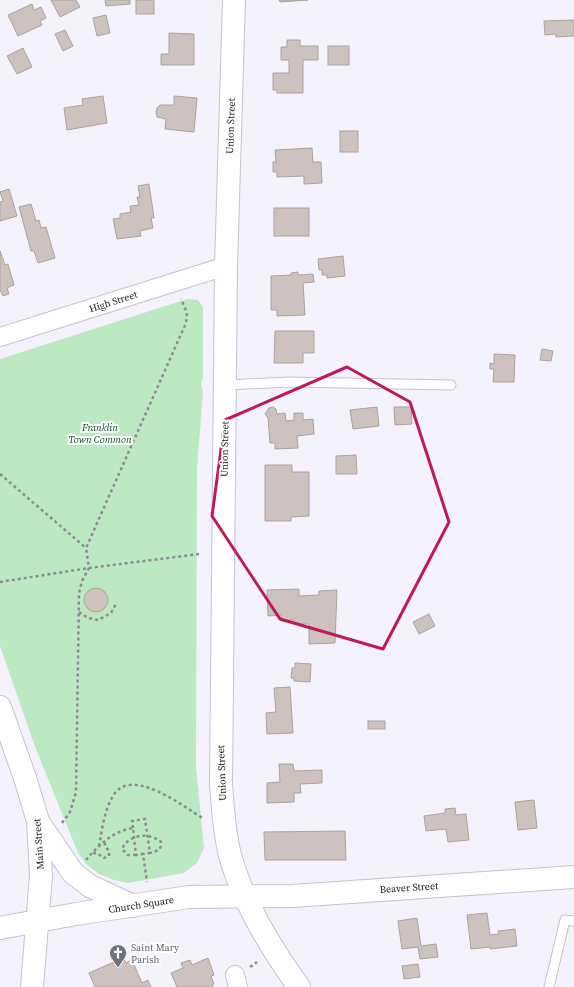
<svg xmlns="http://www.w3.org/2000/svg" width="574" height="987" font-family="'Source Serif 4',serif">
  <rect width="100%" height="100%" fill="#f4f2fd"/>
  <path fill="#bde9c2" d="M 187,299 L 198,300 L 203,307 L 203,377 L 201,384 L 203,393 L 197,469 L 196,767 L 204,848 L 197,863 L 184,873 L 128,883 L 114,880 L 99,874 L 87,865 L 78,853 L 34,744 L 0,646 L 0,359 Z"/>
  <g fill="#cdc2bd" stroke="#aca29c">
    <path d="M 51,0 L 76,0 L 80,7 L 60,17 Z"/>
    <path d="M 105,0 L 130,0 L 130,4 L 106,6 Z"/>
    <rect x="136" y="0" width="18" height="14"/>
    <path d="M 279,0 L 308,0 L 280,2 Z"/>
    <path d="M 32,4 L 34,10 L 41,7 L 46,18 L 40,21 L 42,25 L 18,36 L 8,15 Z"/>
    <path d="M 106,15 L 110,33 L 97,36 L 93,18 Z"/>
    <path d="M 574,20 L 574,36 L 556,37 L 556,34 L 545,35 L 544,21 Z"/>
    <path d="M 65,30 L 73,46 L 63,51 L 55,34 Z"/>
    <path d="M 169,33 L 194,34 L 194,65 L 161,65 L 161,54 L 169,54 Z"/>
    <path d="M 287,40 L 300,40 L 300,46 L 318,46 L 318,60 L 303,60 L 303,93 L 277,93 L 277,90 L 273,90 L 273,73 L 289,73 L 289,60 L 281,60 L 281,47 L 287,47 Z"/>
    <rect x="328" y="46" width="21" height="19"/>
    <path d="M 23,48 L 32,67 L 17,74 L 7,56 Z"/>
    <path d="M 103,96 L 107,123 L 67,130 L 64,108 L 83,105 L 82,99 Z"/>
    <path d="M 174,96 L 197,98 L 194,132 L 165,129 L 166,119 L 157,117 L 156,112 L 157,108 L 160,105 L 174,105 Z"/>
    <rect x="340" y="131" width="18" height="21"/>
    <path d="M 312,148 L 313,162 L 321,162 L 322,183 L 304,184 L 304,176 L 277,177 L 277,172 L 273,172 L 273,162 L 276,162 L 275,150 Z"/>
    <path d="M 149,184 L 154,218 L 151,218 L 153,228 L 140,231 L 141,236 L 117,239 L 113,219 L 120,218 L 120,214 L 131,212 L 130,206 L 139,205 L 137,197 L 140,197 L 138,186 Z"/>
    <path d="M 9,189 L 17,216 L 0,221 L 0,202 L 3,201 L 0,192 Z"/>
    <path d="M 31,204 L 36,221 L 39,220 L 41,228 L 46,227 L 55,258 L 38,263 L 34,251 L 31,251 L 19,207 Z"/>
    <rect x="274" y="208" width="35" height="28"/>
    <path d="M 0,251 L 5,265 L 8,264 L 14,285 L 7,288 L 9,294 L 3,296 L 0,290 Z"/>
    <path d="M 343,256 L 345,276 L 327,278 L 327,275 L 322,275 L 322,270 L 319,270 L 318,259 Z"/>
    <path d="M 298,272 L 298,275 L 313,274 L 314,282 L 303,283 L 305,315 L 277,316 L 277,310 L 271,310 L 271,276 L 291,275 L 291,273 Z"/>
    <path d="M 275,331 L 314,331 L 314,353 L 303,353 L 303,363 L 274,363 Z"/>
    <path d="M 542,349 L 553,351 L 551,361 L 540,360 Z"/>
    <path d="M 494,354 L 515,355 L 514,382 L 493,382 L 494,369 L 490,369 L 490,363 L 494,364 Z"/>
    <path d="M 273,407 L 276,409 L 277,414 L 285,413 L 286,421 L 294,420 L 294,413 L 303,413 L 303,420 L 313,419 L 314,434 L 297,436 L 298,448 L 275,449 L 275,443 L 270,443 L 268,418 L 265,414 L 269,408 Z"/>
    <path d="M 377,407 L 379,426 L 353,429 L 350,410 Z"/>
    <path d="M 394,407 L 411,407 L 412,424 L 395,425 Z"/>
    <path d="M 356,455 L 357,474 L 336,474 L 336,456 Z"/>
    <path d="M 265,465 L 292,465 L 292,472 L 309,472 L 309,516 L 291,517 L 291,521 L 265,521 Z"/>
    <circle cx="96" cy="600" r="12"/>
    <path d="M 299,589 L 299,596 L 319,595 L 319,591 L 337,590 L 335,643 L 309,644 L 309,624 L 294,624 L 294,620 L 281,621 L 281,615 L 268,616 L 267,590 Z"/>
    <path d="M 429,614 L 435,626 L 419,634 L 413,622 Z"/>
    <path d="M 295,663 L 311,664 L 310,682 L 294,681 L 294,678 L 291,678 L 292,668 L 295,668 Z"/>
    <path d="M 290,687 L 293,733 L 267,734 L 266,713 L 276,712 L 274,688 Z"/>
    <rect x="368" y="721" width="17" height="8"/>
    <path d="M 279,764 L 293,764 L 294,771 L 322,770 L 322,783 L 300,784 L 301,793 L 294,793 L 294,802 L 267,803 L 267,783 L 280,782 Z"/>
    <path d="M 534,800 L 537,828 L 518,830 L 515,802 Z"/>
    <path d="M 455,808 L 456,815 L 466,814 L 469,840 L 448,842 L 446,829 L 426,831 L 424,816 L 445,813 L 445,809 Z"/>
    <path d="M 345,831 L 346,860 L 265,860 L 264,832 Z"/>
    <path d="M 487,913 L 490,935 L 499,934 L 498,931 L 515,929 L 517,946 L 490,949 L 490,947 L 471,949 L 467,915 Z"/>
    <path d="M 417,918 L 421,946 L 436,944 L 438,957 L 420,959 L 418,947 L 402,949 L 398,921 Z"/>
    <path d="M 123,958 L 126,963 L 132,960 L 142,983 L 148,980 L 151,987 L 95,987 L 89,973 Z"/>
    <path d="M 208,958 L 214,975 L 211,976 L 214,984 L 212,985 L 213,987 L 177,987 L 171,973 L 183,968 L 181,963 L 190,960 L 192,965 Z"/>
    <path d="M 418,964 L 420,977 L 404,979 L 402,966 Z"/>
  </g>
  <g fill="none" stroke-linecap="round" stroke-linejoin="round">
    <g stroke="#c4c2cc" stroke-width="11">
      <g id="lane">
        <path d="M 225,385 L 290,382 L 451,385"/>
        <path d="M 549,987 L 565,920 L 574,921"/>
      </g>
    </g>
    <g stroke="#c4c2cc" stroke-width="20">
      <g id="street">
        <path d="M 0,337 L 226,266"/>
        <path d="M 235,975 L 238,987"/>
      </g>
    </g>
    <g stroke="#c4c2cc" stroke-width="24">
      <g id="secondary">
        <path d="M 234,0 L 226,266 L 221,785 C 223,808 224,832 230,855 C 243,903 270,947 299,987"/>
        <path d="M 0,707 L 25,778 L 38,821 L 41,875 L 32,987"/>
        <path d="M 39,823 L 73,873 L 90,886 L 133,906"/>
        <path d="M 0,928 L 76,914 L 189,897 L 292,896 L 574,877"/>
      </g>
    </g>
    <g stroke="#8c8b92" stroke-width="2.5" stroke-dasharray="3 3" stroke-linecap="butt">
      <path d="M 0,474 L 86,548"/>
      <path d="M 0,582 L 89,568 L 199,554"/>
      <path d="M 79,612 L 88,618 L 98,620 L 111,613 L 116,604"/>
      <path d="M 62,823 L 70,812 L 76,792 L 79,593 L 82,581 L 89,568 L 86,548 L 186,323 L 187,313 L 181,299"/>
      <path d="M 133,828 L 132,821 L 145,819 L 150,853 L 143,854"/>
      <path d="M 99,846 C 102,830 104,811 113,796 C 131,765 184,807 204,819"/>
      <path d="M 93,853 L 97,853 L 104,858 L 109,856 L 109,851 L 105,846 L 105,841"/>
      <path d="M 136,855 L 128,855 L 122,849 C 129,834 149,832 161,842 L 161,846 L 159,850 L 150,853"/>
      <path d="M 86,860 C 99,845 113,831 133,828 L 136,855 L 143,854 L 147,882"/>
      <path d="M 250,967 L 257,962"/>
    </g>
    <use href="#lane" stroke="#fff" stroke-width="9"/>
    <use href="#street" stroke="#fff" stroke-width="18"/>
    <use href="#secondary" stroke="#fff" stroke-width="22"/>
  </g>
  <path fill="none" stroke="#c2185b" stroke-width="3" stroke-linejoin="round" d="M 347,367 L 410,402 L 449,522 L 383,649 L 280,619 L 212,516 L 225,420 Z"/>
  <defs>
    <g id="church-pin" transform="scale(0.9)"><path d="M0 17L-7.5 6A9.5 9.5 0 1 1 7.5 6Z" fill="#6b7280" stroke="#fff"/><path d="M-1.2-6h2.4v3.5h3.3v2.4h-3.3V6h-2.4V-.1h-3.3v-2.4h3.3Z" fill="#fff"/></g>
  </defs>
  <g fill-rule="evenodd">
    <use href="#church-pin" x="118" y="953"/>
  </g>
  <g text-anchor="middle" stroke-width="4" stroke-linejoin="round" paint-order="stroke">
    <g font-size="10" fill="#17171a" stroke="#fff">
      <text transform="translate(230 126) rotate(-88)" y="4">Union Street</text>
      <text transform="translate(113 301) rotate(-18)" y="4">High Street</text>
      <text transform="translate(224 449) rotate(-89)" y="4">Union Street</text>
      <text transform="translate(221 773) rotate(-92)" y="4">Union Street</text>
      <text transform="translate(38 844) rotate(-94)" y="4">Main Street</text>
      <text transform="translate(409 887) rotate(-4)" y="4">Beaver Street</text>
      <text transform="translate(141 904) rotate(-9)" y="4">Church Square</text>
    </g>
    <g font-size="10" font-style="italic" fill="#054518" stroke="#fff">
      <text x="100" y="431">Franklin<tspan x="100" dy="12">Town Common</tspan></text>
    </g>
    <g font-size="10" fill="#5b616d" stroke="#fff" text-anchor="start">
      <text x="131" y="951">Saint Mary<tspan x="131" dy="12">Parish</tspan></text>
    </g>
  </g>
</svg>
